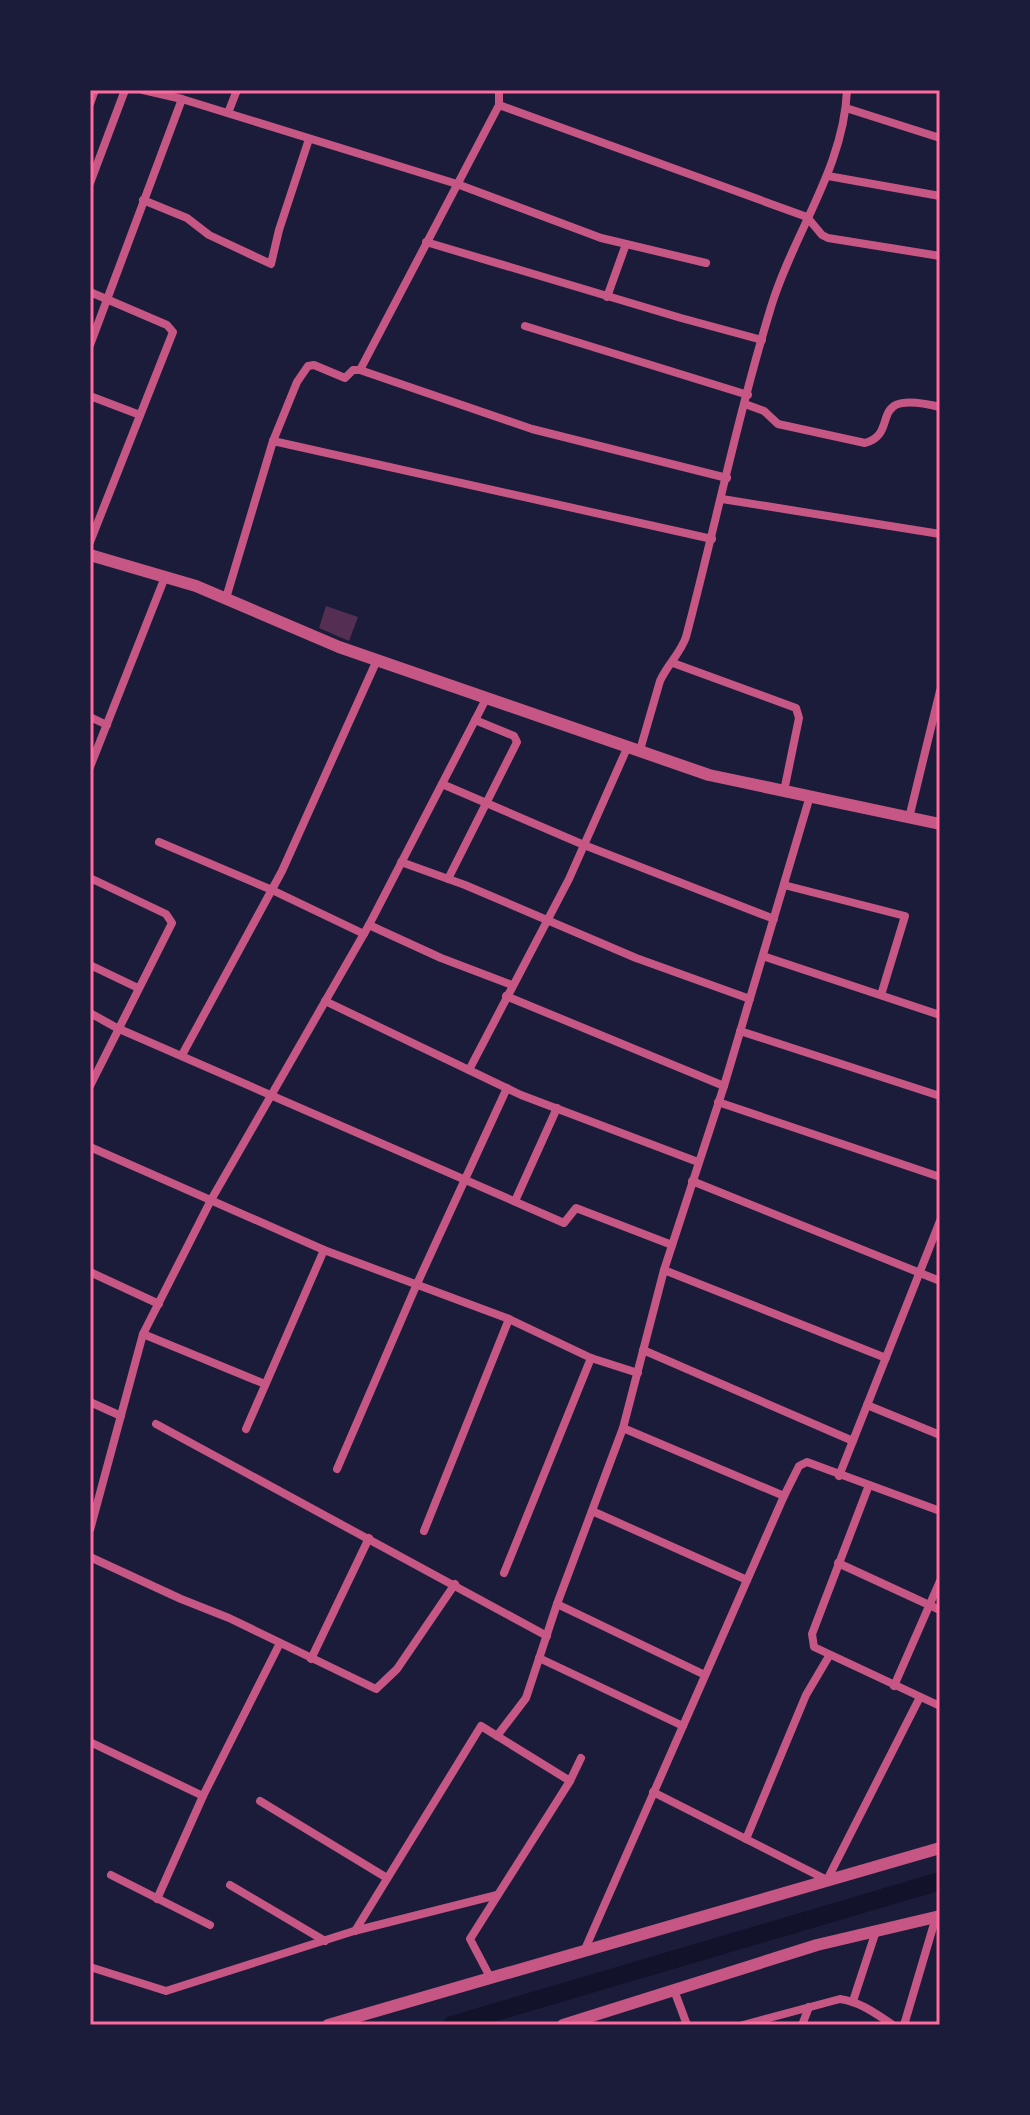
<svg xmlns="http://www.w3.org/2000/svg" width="1030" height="2115" font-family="Lato,sans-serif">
  <rect width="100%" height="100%" fill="#1b1b3a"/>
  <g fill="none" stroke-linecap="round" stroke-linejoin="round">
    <path stroke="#12122b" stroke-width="18" d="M 452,2025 L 940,1881"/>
  </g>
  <path fill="#542f53" d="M 326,606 L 358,617 L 349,641 L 319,628 Z"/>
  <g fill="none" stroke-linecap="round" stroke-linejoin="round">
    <g stroke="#c65784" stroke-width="8">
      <path d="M 143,90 L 182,99 L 457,184 L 601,238 L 706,263"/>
      <path d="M 499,90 L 499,105 L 807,217 L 822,235 L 828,238 L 940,256"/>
      <path d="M 90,104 L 95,90"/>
      <path d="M 499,105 L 360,370 L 532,429 L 727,478"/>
      <path d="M 846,108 L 940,138"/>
      <path d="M 228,113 L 237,90"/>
      <path d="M 828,176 L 940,196"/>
      <path d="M 90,183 L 125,90"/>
      <path d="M 143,200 L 187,218 L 209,235 L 271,264 L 279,230 L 309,139"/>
      <path d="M 426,242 L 681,318 L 762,340"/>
      <path d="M 90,292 L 167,325 L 173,332 L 90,542"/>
      <path d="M 607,297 L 626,244"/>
      <path d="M 525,326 L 748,395"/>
      <path d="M 90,345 L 182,99"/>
      <path d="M 90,396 L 140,415"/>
      <path d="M 745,404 L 764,411 L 778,424 L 865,443 C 902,433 863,388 940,407"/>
      <path d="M 273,441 L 712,539"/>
      <path d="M 722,499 L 940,534"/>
      <path d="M 226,598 L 273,441 L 297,382 L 308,366 L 314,365 L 345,378 L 353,370 L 360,370"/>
      <path d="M 673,663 L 796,708 L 799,718 L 784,791"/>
      <path d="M 90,717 L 107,725"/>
      <path d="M 640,750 L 660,681 C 667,665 680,654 686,637 C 715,527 738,415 771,307 C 793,234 844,168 847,90"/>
      <path d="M 90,767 L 165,577"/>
      <path d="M 442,784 L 584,845 L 774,919"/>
      <path d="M 909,818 L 940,691"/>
      <path d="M 159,842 L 272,890 L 364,934"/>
      <path d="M 401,862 L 465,885 L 636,958 L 750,999"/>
      <path d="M 90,878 L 166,914 L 172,923 L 90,1086"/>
      <path d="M 448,879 L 517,742 L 514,736 L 475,720"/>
      <path d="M 784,885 L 905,916 L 881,995"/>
      <path d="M 369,925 L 441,958 L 512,985"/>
      <path d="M 763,956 L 940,1015"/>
      <path d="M 90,965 L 138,988"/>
      <path d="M 506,996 L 724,1086"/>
      <path d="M 325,1001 L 521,1095 L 698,1162"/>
      <path d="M 90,1013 L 117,1028 L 564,1223 L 576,1208 L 672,1245"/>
      <path d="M 740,1031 L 940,1096"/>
      <path d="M 182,1055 L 282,871 L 377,660"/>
      <path d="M 469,1070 L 569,879 L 628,746"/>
      <path d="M 718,1102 L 940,1177"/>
      <path d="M 90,1147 L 324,1250 L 509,1319 L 591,1358 L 638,1373"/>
      <path d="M 692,1181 L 940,1281"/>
      <path d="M 515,1201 L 557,1108"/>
      <path d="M 664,1270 L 886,1358"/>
      <path d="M 90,1272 L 159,1304"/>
      <path d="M 143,1334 L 265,1384"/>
      <path d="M 643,1350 L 853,1441"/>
      <path d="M 90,1402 L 121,1416"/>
      <path d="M 867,1405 L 940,1435"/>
      <path d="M 156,1424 L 547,1636"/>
      <path d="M 246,1429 L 324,1250"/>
      <path d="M 337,1469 L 416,1286 L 507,1088"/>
      <path d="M 839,1476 L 940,1221"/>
      <path d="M 869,1485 L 812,1634 L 814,1647 L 940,1706"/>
      <path d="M 784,1496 L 799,1466 L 807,1462 L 940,1511"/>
      <path d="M 592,1511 L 747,1580"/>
      <path d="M 90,1530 L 143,1334 L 211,1200 L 369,925 L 487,697"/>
      <path d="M 424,1531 L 509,1319"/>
      <path d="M 90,1557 L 181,1599 L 229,1618 L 376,1689 L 397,1669 L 455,1584"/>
      <path d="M 838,1563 L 940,1610"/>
      <path d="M 504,1573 L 591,1358"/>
      <path d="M 557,1604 L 705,1675"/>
      <path d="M 539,1658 L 683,1726"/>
      <path d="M 311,1659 L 369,1538"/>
      <path d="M 894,1686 L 940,1581"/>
      <path d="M 497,1736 L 526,1698 L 557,1604 L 623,1428 L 664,1270 L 724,1086 L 810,796"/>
      <path d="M 90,1742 L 203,1796"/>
      <path d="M 653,1792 L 827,1880 L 920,1697"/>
      <path d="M 260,1801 L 387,1878"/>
      <path d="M 746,1839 L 806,1695 L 829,1656"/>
      <path d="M 111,1875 L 210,1925"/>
      <path d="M 230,1885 L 325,1941"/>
      <path d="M 157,1899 L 203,1796 L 280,1643"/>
      <path d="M 355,1931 L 481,1726 L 570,1781"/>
      <path d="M 585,1949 L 784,1496 L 623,1428"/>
      <path d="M 90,1967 L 166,1991 L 354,1931 L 497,1895"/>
      <path d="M 490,1977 L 470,1939 L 570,1781 L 581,1758"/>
      <path d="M 674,1990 L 687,2025"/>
      <path d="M 853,2001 L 876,1931"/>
      <path d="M 743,2025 L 840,1999 C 861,2002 876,2014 893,2025"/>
      <path d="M 802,2025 L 809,2007"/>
      <path d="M 904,2025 L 936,1917"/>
    </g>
    <g stroke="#c65784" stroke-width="12">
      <path d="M 90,555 L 196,586 L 339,647 L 709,775 L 940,824"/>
      <path d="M 328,2025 L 940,1848"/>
      <path d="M 563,2025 L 817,1945 L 940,1916"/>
    </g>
  </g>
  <rect width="1030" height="2115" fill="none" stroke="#1b1b3a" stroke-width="184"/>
  <rect x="92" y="92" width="846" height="1931" fill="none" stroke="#ff6b9d" stroke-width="3"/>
</svg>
